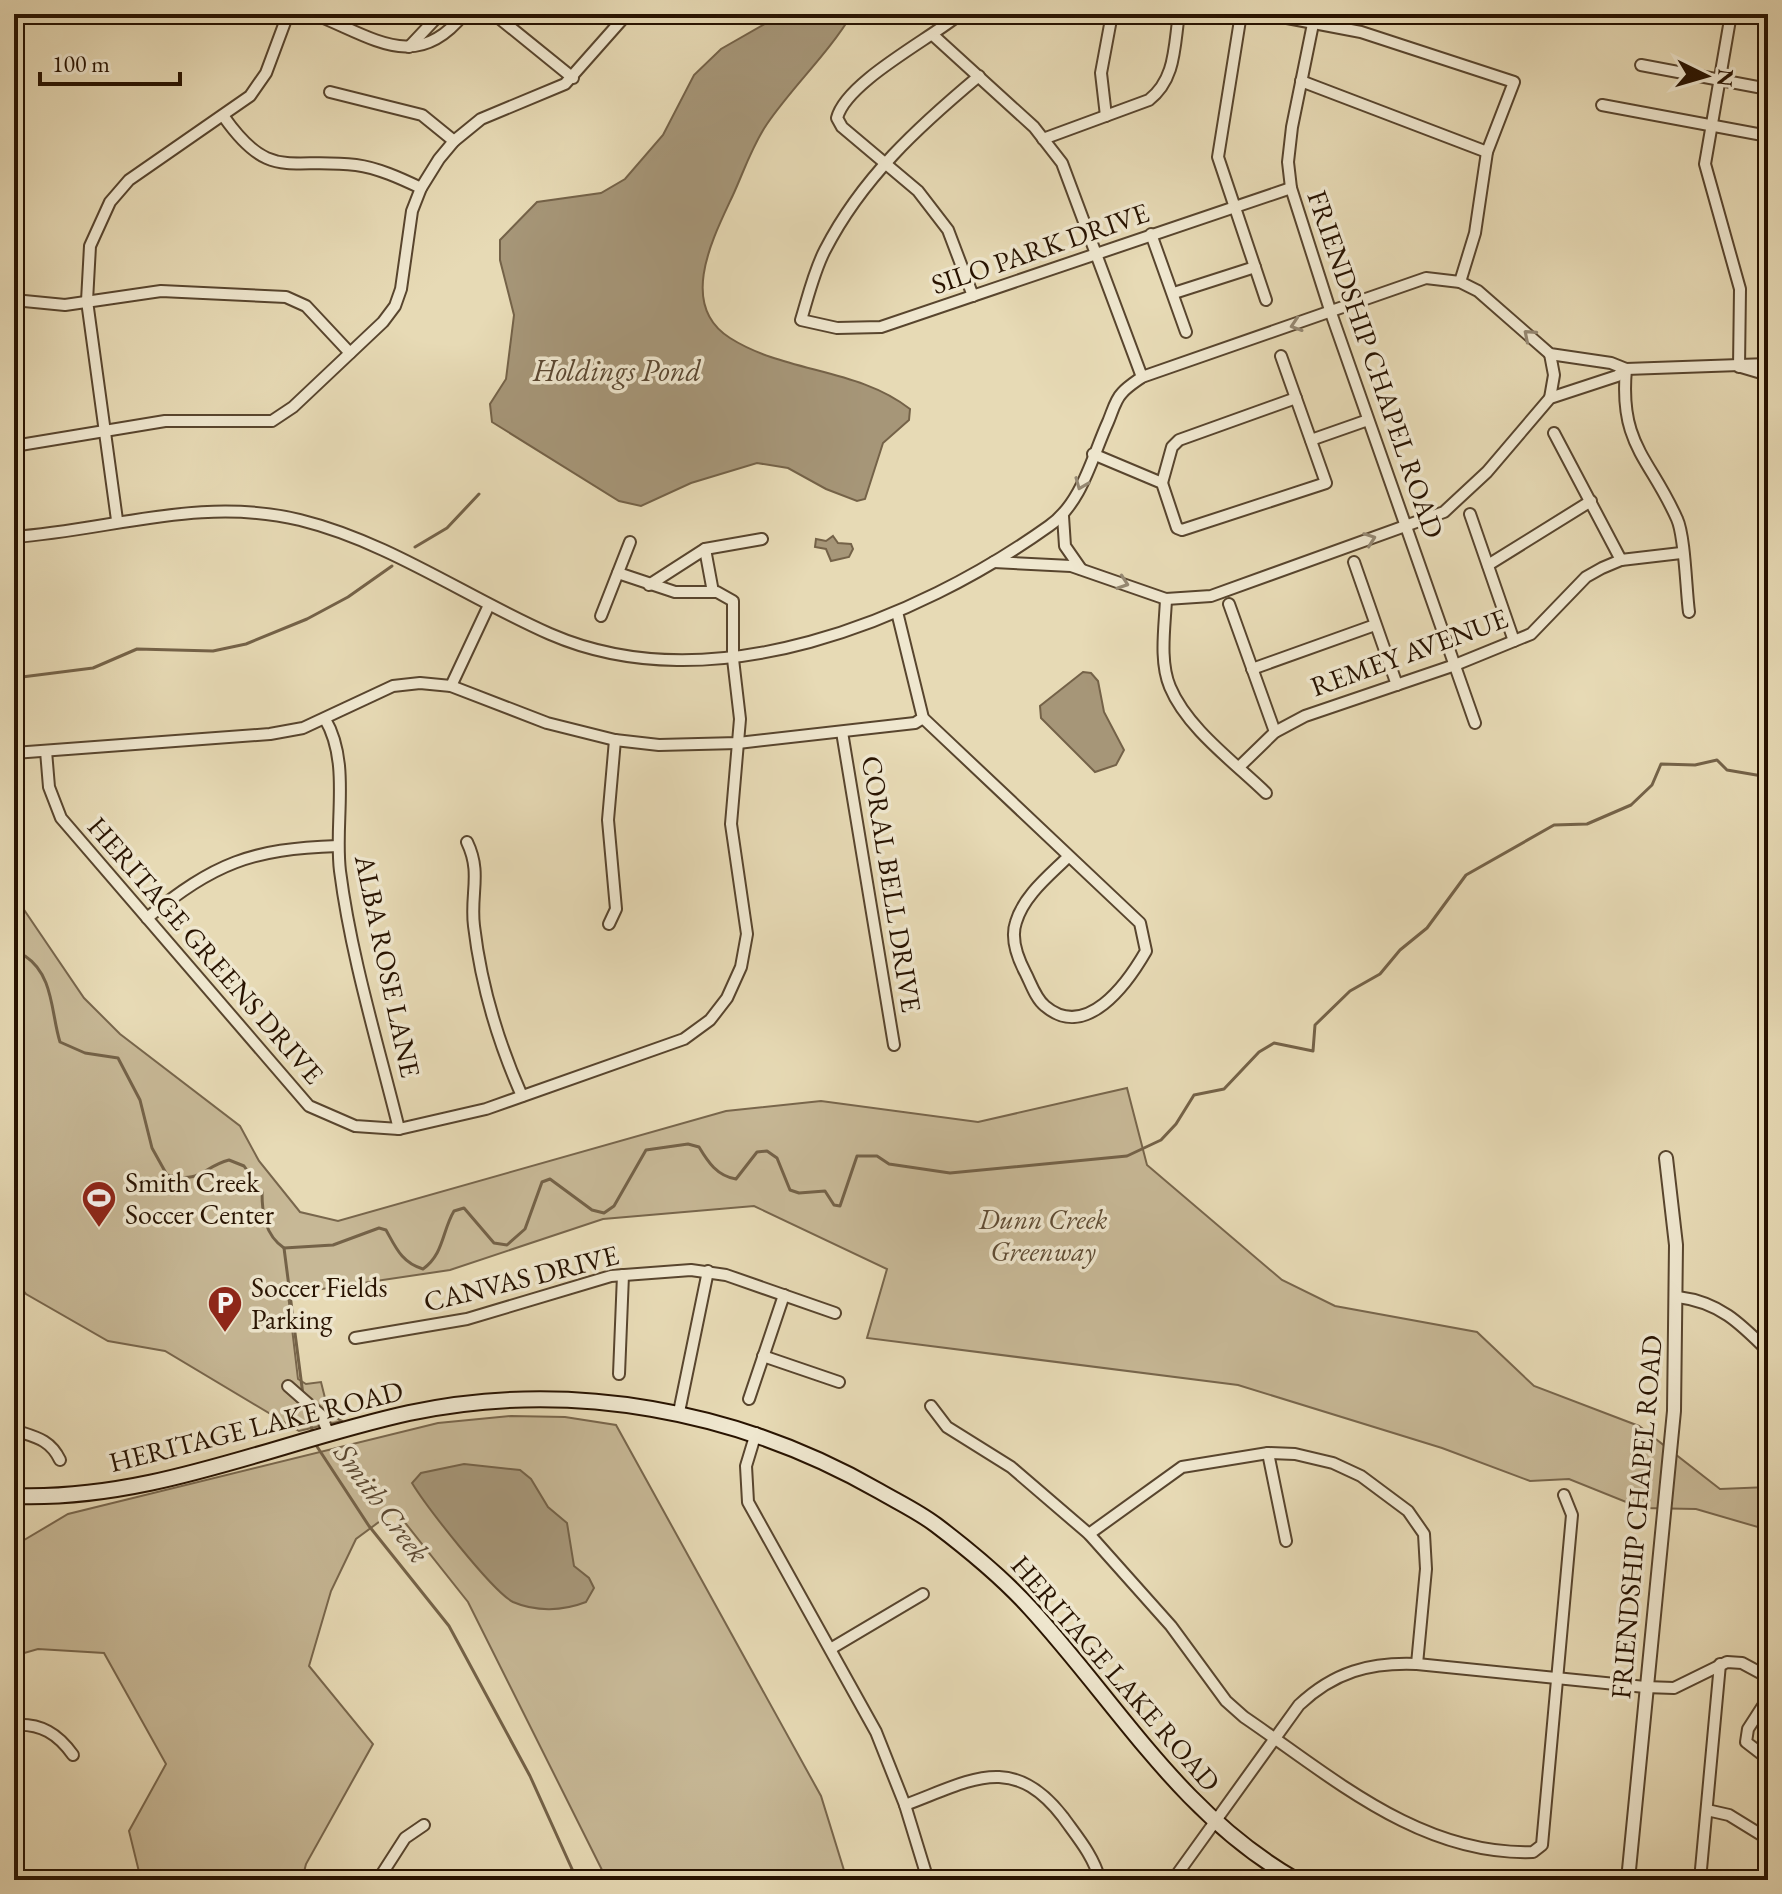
<svg xmlns="http://www.w3.org/2000/svg" width="1782" height="1894" font-family="'EB Garamond',serif">
  <rect width="100%" height="100%" fill="#e7dab5"/>
  <filter id="stains"><feTurbulence type="fractalNoise" baseFrequency=".0025" numOctaves="4"/><feColorMatrix values="0 0 0 0 .2 0 0 0 0 .09 0 0 0 0 .02 0 0 0 .5 -.17"/></filter>
  <radialGradient id="worn" r=".72"><stop offset=".6" stop-color="#630" stop-opacity="0"/><stop offset="1" stop-color="#630" stop-opacity=".3"/></radialGradient>
  <g fill="#c7b896" stroke="#78664c" stroke-width="2">
    <path d="M 14,895 L 84,998 L 120,1034 L 240,1126 L 259,1161 L 300,1212 L 338,1221 L 726,1111 L 821,1101 L 978,1122 L 1127,1088 L 1147,1165 L 1282,1280 L 1335,1306 L 1477,1332 L 1534,1386 L 1639,1426 L 1720,1489 L 1768,1487 L 1768,1530 L 1696,1509 L 1641,1508 L 1569,1479 L 1530,1481 L 1442,1448 L 1238,1385 L 867,1338 L 887,1269 L 754,1206 L 603,1219 L 450,1270 L 288,1294 L 298,1379 L 306,1384 L 321,1382 L 329,1414 L 342,1421 L 299,1431 L 165,1351 L 108,1341 L 26,1294 L 14,1278 Z"/>
    <path d="M 511,1416 L 565,1417 L 616,1425 L 821,1796 L 847,1880 L 607,1880 L 468,1602 L 395,1510 L 356,1539 L 331,1591 L 309,1666 L 373,1744 L 306,1864 L 302,1880 L 141,1880 L 129,1831 L 166,1764 L 104,1653 L 38,1649 L 14,1656 L 14,1546 L 68,1514 L 438,1423 Z"/>
  </g>
  <g fill="#a69678" stroke="#746248" stroke-width="2">
    <path d="M 782,14 L 852,14 C 828,54 793,86 767,124 C 752,146 744,171 733,195 C 714,236 677,305 730,338 C 785,373 858,368 910,409 L 909,420 L 883,443 L 865,499 L 857,501 L 826,489 L 788,468 L 757,463 L 691,483 L 641,506 L 619,501 L 492,422 L 490,404 L 506,379 L 514,315 L 500,260 L 500,240 L 537,202 L 601,193 L 625,179 L 663,135 L 694,75 L 721,49 Z"/>
    <path d="M 833,536 L 838,543 L 851,544 L 853,549 L 849,557 L 831,561 L 826,549 L 815,547 L 816,539 L 826,541 Z"/>
    <path d="M 1083,672 L 1091,673 L 1098,681 L 1104,712 L 1124,750 L 1116,765 L 1095,772 L 1041,718 L 1040,706 Z"/>
    <path d="M 464,1464 L 520,1470 L 531,1479 L 548,1507 L 567,1523 L 574,1566 L 589,1578 L 594,1588 L 586,1602 C 563,1611 536,1612 513,1602 C 492,1591 426,1506 412,1483 L 421,1473 Z"/>
  </g>
  <g fill="none" stroke-linecap="round" stroke-linejoin="round">
    <g stroke="#746248" stroke-width="3">
      <path d="M 415,547 L 447,528 L 479,494"/>
      <path d="M 14,678 L 93,668 L 137,649 L 213,651 L 246,644 L 307,619 L 348,597 L 392,566"/>
      <path d="M 14,959 L 25,956 C 54,975 51,1014 60,1042 L 85,1053 L 118,1058 L 140,1100 L 152,1148 L 167,1175 C 202,1184 202,1167 229,1160 L 244,1166 L 251,1176 L 249,1185 L 262,1192 C 262,1214 265,1235 284,1248 L 303,1395"/>
      <path d="M 284,1248 L 333,1245 L 379,1228 L 386,1230 C 396,1248 402,1263 423,1269 C 444,1254 442,1231 454,1211 L 464,1208 L 494,1243 L 507,1245 L 525,1229 L 542,1182 L 550,1179 L 592,1210 L 604,1213 L 614,1206 L 646,1150 L 688,1144 L 699,1147 C 708,1162 717,1176 736,1179 L 757,1152 L 767,1151 L 777,1158 L 790,1190 L 799,1193 L 825,1191 L 834,1205 L 840,1206 L 857,1156 L 877,1156 L 889,1164 L 950,1173 L 1127,1156 L 1161,1140 L 1176,1124 L 1194,1095 L 1224,1089 L 1259,1052 L 1274,1043 L 1313,1051 L 1315,1025 L 1350,991 L 1380,974 L 1400,950 L 1427,928 L 1466,875 L 1554,825 L 1587,824 L 1631,805 L 1652,785 L 1661,764 L 1695,765 L 1717,760 L 1727,770 L 1768,777"/>
      <path d="M 305,1406 L 313,1433"/>
      <path d="M 316,1445 L 369,1526 L 449,1626 L 530,1776 L 577,1880"/>
    </g>
    <g stroke="#58452e" stroke-width="14">
      <g id="minor">
        <path d="M 314,14 C 373,37 416,74 464,14"/>
        <path d="M 494,14 L 573,78"/>
        <path d="M 960,14 C 930,39 846,82 837,118 L 842,127 L 918,191 L 948,230 L 973,296"/>
        <path d="M 1241,14 L 1218,157 L 1266,300"/>
        <path d="M 1266,14 L 1361,32 L 1514,82 L 1487,152 L 1475,233 L 1460,282"/>
        <path d="M 1315,14 L 1292,127 L 1288,162 L 1291,188 L 1331,313 L 1475,723"/>
        <path d="M 1731,14 L 1705,164 L 1740,289 L 1739,367"/>
        <path d="M 934,36 L 1034,127 L 1062,163 L 1142,377"/>
        <path d="M 409,47 L 440,14"/>
        <path d="M 1641,65 L 1768,89"/>
        <path d="M 979,76 C 918,127 862,178 825,250 C 814,271 808,297 801,320 L 837,328 L 881,327 L 1291,188"/>
        <path d="M 1301,81 L 1487,152"/>
        <path d="M 330,92 L 422,115 L 454,141"/>
        <path d="M 1602,105 L 1768,136"/>
        <path d="M 1106,116 L 1101,73 L 1112,14"/>
        <path d="M 224,117 C 270,182 288,157 356,165 C 378,168 400,178 421,188"/>
        <path d="M 1043,139 L 1149,100 C 1176,79 1174,46 1179,14"/>
        <path d="M 1151,234 L 1186,332"/>
        <path d="M 1174,293 L 1255,267"/>
        <path d="M 14,300 L 65,305 L 161,291 L 286,297 L 306,306 L 350,353"/>
        <path d="M 1550,354 L 1554,375 L 1550,398"/>
        <path d="M 1741,367 L 1768,375"/>
        <path d="M 1626,369 C 1619,445 1650,458 1677,519 C 1685,536 1686,590 1689,612"/>
        <path d="M 1554,433 L 1621,560"/>
        <path d="M 1311,440 L 1368,420"/>
        <path d="M 14,446 L 165,421 L 272,421 L 293,407 L 383,322 L 395,306 L 401,289 L 412,211 L 421,188 L 439,159 L 454,141 L 481,119 L 565,84 L 627,14"/>
        <path d="M 1093,454 L 1162,483 L 1177,528 L 1182,530 L 1326,483 L 1281,356"/>
        <path d="M 1162,483 L 1172,447 L 1179,440 L 1296,398"/>
        <path d="M 1470,514 L 1514,641"/>
        <path d="M 1063,516 L 1065,546 L 1081,569"/>
        <path d="M 117,520 L 87,301 L 90,246 L 110,202 L 129,180 L 250,96 L 266,73 L 288,14"/>
        <path d="M 14,537 C 111,530 201,496 300,520 C 389,542 466,597 550,634 C 711,704 916,621 1049,526 C 1082,503 1092,457 1108,422 C 1112,413 1115,400 1122,393 C 1127,387 1135,382 1142,377 L 1426,278 L 1460,282 L 1478,291 L 1550,354 L 1611,363 L 1626,369 L 1768,364"/>
        <path d="M 705,549 L 713,592"/>
        <path d="M 994,562 L 1071,566 L 1166,599 L 1211,596 L 1444,512 L 1487,472 L 1550,398 L 1617,376 L 1626,369"/>
        <path d="M 1354,562 L 1397,685"/>
        <path d="M 1488,565 L 1591,501"/>
        <path d="M 649,585 L 705,549 L 762,539"/>
        <path d="M 1166,599 C 1165,626 1159,661 1170,687 C 1187,728 1234,762 1266,793"/>
        <path d="M 1229,604 L 1275,732"/>
        <path d="M 897,612 L 923,718 L 1140,923 L 1146,951 C 1127,984 1086,1041 1045,1006 C 1036,999 1031,984 1026,974 C 1018,959 1010,939 1016,922 C 1024,895 1050,875 1069,856"/>
        <path d="M 601,616 L 630,542"/>
        <path d="M 1252,669 L 1375,625"/>
        <path d="M 451,686 L 489,605"/>
        <path d="M 325,719 C 351,763 334,822 340,871 C 351,957 378,1044 399,1129"/>
        <path d="M 842,732 L 894,1045"/>
        <path d="M 46,751 L 49,787 L 61,818 L 309,1106 L 355,1126 L 399,1129 L 486,1109 L 684,1039 L 710,1020 L 727,998 L 741,967 L 747,934 L 731,824 L 740,719 L 733,659 L 733,601 L 717,592 L 675,592 L 618,573"/>
        <path d="M 14,753 L 270,734 L 303,728 L 393,686 L 420,683 L 451,686 L 547,723 L 615,740 L 659,745 L 738,743 L 915,723 L 923,718"/>
        <path d="M 1239,767 L 1275,732 L 1305,716 L 1455,665 L 1531,634 L 1586,577 L 1602,568 L 1621,560 L 1681,553"/>
        <path d="M 467,842 C 482,873 470,894 474,926 C 481,985 498,1042 522,1096"/>
        <path d="M 147,918 C 215,863 250,849 338,846"/>
        <path d="M 609,924 L 616,909 L 608,820 L 615,740"/>
        <path d="M 1678,1297 C 1719,1302 1740,1323 1768,1351"/>
        <path d="M 355,1338 L 467,1319 L 611,1276 L 691,1270 L 726,1275 L 835,1313"/>
        <path d="M 763,1356 L 839,1382"/>
        <path d="M 619,1374 L 623,1275"/>
        <path d="M 288,1386 L 321,1415 L 329,1435"/>
        <path d="M 749,1399 L 784,1295"/>
        <path d="M 931,1406 L 947,1427 L 1011,1467 L 1089,1534 L 1171,1626 L 1226,1701 L 1244,1717 C 1331,1776 1420,1856 1533,1852 L 1542,1845 L 1572,1515 L 1564,1495"/>
        <path d="M 679,1412 L 708,1271"/>
        <path d="M 14,1430 C 35,1437 50,1439 60,1460"/>
        <path d="M 756,1433 L 746,1466 L 748,1502 L 876,1732 L 905,1805 L 928,1880"/>
        <path d="M 1268,1453 L 1286,1541"/>
        <path d="M 1089,1534 L 1182,1467 L 1268,1453 L 1295,1454 L 1333,1463 L 1361,1476 L 1408,1511 L 1424,1534 L 1426,1569 L 1417,1664"/>
        <path d="M 832,1648 L 923,1594"/>
        <path d="M 1768,1698 L 1748,1729 L 1746,1742 L 1768,1759"/>
        <path d="M 14,1725 C 41,1723 58,1734 73,1755"/>
        <path d="M 905,1805 C 970,1781 1012,1751 1063,1817 C 1078,1838 1093,1855 1100,1880"/>
        <path d="M 1707,1810 L 1729,1815 L 1768,1839"/>
        <path d="M 378,1880 L 405,1838 L 424,1825"/>
        <path d="M 1173,1880 L 1299,1705 C 1334,1672 1370,1662 1417,1664 L 1645,1687 L 1674,1688 L 1727,1662 L 1742,1663 L 1768,1677"/>
        <path d="M 1700,1880 L 1720,1664"/>
      </g>
    </g>
    <g stroke="#58452e" stroke-width="16">
      <path id="tertiary" d="M 1628,1880 L 1674,1411 L 1676,1245 L 1666,1158"/>
    </g>
    <g stroke="#281301" stroke-width="18">
      <path id="secondary" d="M 14,1496 C 152,1501 277,1442 409,1413 C 570,1379 738,1410 879,1491 C 898,1502 919,1512 936,1525 C 969,1550 1002,1577 1030,1608 C 1118,1704 1180,1814 1296,1880"/>
    </g>
    <use href="#minor" stroke="#efe7cf" stroke-width="10"/>
    <use href="#tertiary" stroke="#efe7cf" stroke-width="12"/>
    <use href="#secondary" stroke="#efe7cf" stroke-width="14"/>
  </g>
  <defs><path id="oneway-chevron" d="M-2-3.5L2.5 0L-2 3.5" fill="none" stroke-width="1.6" stroke-linecap="round" stroke-linejoin="round" transform="scale(2)"/></defs>
  <g stroke="#958872">
    <use href="#oneway-chevron" transform="translate(1296 325) rotate(162)"/>
    <use href="#oneway-chevron" transform="translate(1529 335) rotate(-139)"/>
    <use href="#oneway-chevron" transform="translate(1081 484) rotate(112)"/>
    <use href="#oneway-chevron" transform="translate(1370 539) rotate(-20)"/>
    <use href="#oneway-chevron" transform="translate(1123 583) rotate(19)"/>
  </g>
  <defs>
    <g id="stadium-pin" transform="scale(1.8)"><path d="M0 17L-7.5 6A9.5 9.5 0 1 1 7.5 6Z" fill="#8f2418" stroke="#efe7cf"/><path d="M0-5a6.5 5 0 1 0 0 10a6.5 5 0 1 0 0-10ZM-3.5-1.8h7v3.6h-7Z" fill="#fff"/></g>
    <g id="parking-pin" transform="scale(1.8)"><path d="M0 17L-7.5 6A9.5 9.5 0 1 1 7.5 6Z" fill="#8f2418" stroke="#efe7cf"/><path d="M-3.5-5.5H1a3.5 3.5 0 0 1 0 7H-1V5.5H-3.5ZM-1-3.4V-.6H.8a1.4 1.4 0 0 0 0-2.8Z" fill="#fff"/></g>
  </defs>
  <g fill-rule="evenodd">
    <use href="#stadium-pin" x="99" y="1198"/>
    <use href="#parking-pin" x="225" y="1303"/>
  </g>
  <g text-anchor="middle" stroke-width="7" stroke-linejoin="round" paint-order="stroke">
    <g font-size="28" fill="#281301" stroke="#efe7cf">
      <text transform="translate(1040 248) rotate(-19)" y="10">SILO PARK DRIVE</text>
      <text transform="translate(1376 364) rotate(71)" y="10">FRIENDSHIP CHAPEL ROAD</text>
      <text transform="translate(1409 652) rotate(-20)" y="10">REMEY AVENUE</text>
      <text transform="translate(892 884) rotate(81)" y="10">CORAL BELL DRIVE</text>
      <text transform="translate(206 950) rotate(49)" y="10">HERITAGE GREENS DRIVE</text>
      <text transform="translate(388 966) rotate(78)" y="10">ALBA ROSE LANE</text>
      <text transform="translate(521 1278) rotate(-14)" y="10">CANVAS DRIVE</text>
      <text transform="translate(256 1426) rotate(-14)" y="10">HERITAGE LAKE ROAD</text>
      <text transform="translate(1636 1517) rotate(-85)" y="10">FRIENDSHIP CHAPEL ROAD</text>
      <text transform="translate(1116 1673) rotate(49)" y="10">HERITAGE LAKE ROAD</text>
    </g>
    <g font-size="28" fill="#281301" stroke="#efe7cf" text-anchor="start">
      <text x="125" y="1192">Smith Creek<tspan x="125" dy="32">Soccer Center</tspan></text>
      <text x="251" y="1297">Soccer Fields<tspan x="251" dy="32">Parking</tspan></text>
    </g>
    <g font-size="28" font-style="italic" fill="#604d35" stroke="#efe7cf">
      <text x="1043" y="1229">Dunn Creek<tspan x="1043" dy="32">Greenway</tspan></text>
    </g>
    <g font-size="30" font-style="italic" fill="#5a4731" stroke="#efe7cf">
      <text x="617" y="381">Holdings Pond</text>
      <text transform="translate(382 1503) rotate(54)" y="10">Smith Creek</text>
    </g>
  </g>
  <rect width="1782" height="1894" fill="none" stroke="#e7dab5" stroke-width="48"/>
  <rect x="16" y="16" width="1750" height="1862" fill="none" stroke="#281301" stroke-width="4"/>
  <rect x="24" y="24" width="1734" height="1846" fill="none" stroke="#281301" stroke-width="2"/>
  <g transform="translate(1706 76) rotate(95)" stroke="#efe7cf" stroke-width="6" paint-order="stroke">
  <path d="M0-6L14 30L0 20L-14 30Z" fill="#281301"/>
  <text y="-12" font-size="22" font-weight="bold" text-anchor="middle" fill="#281301">N</text>
  </g>
  <path d="M40 72v12h140v-12" fill="none" stroke="#281301" stroke-width="4"/>
  <text x="52" y="72" font-size="24" fill="#281301" stroke="#efe7cf" stroke-width="6" paint-order="stroke">100 m</text>
  <rect width="100%" height="100%" filter="url(#stains)"/>
  <rect width="100%" height="100%" fill="url(#worn)"/>
</svg>
